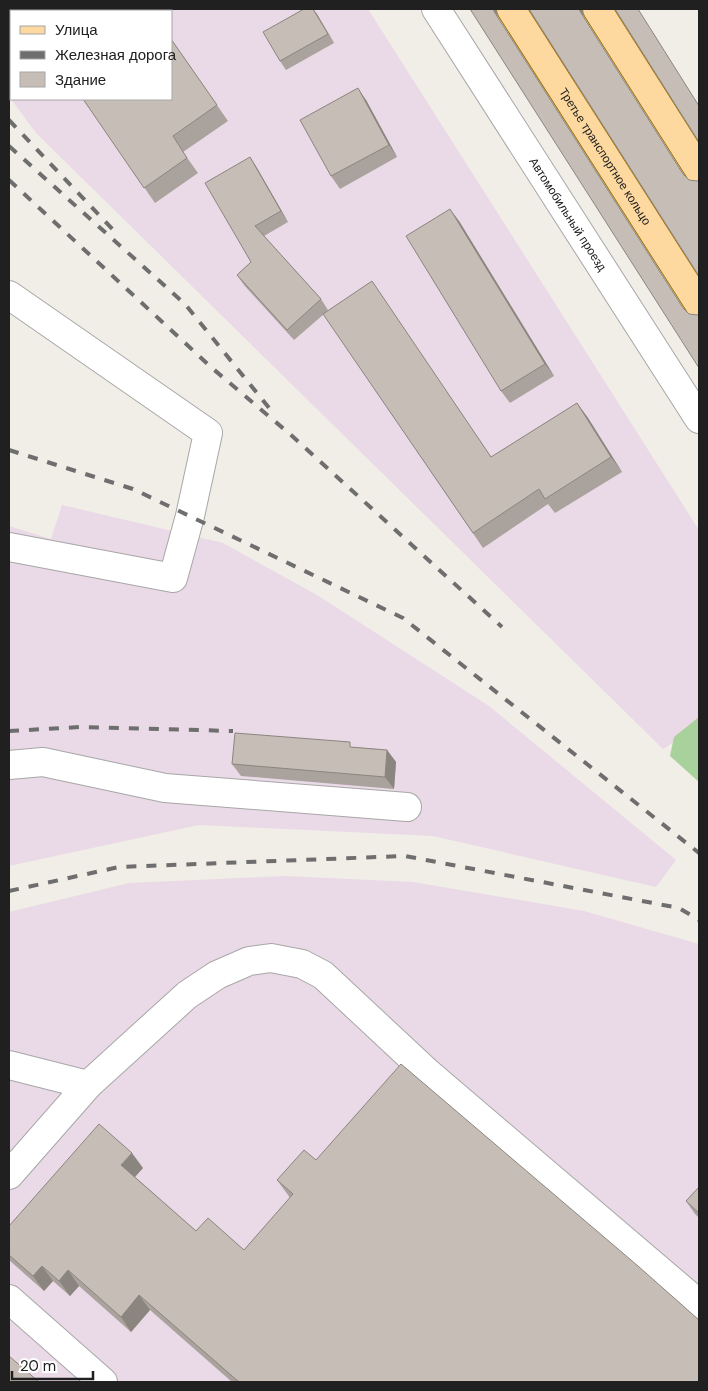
<svg xmlns="http://www.w3.org/2000/svg" width="708" height="1391" font-family="'DM Sans',sans-serif">
  <rect width="100%" height="100%" fill="#f1eee7"/>
  <g fill="#ead9e6">
    <path d="M 9,9 L 368,9 L 699,530 L 699,726 L 663,749 L 36,133 L 11,99 L 171,99 L 171,11 L 11,11 L 11,99 L 9,95 Z"/>
    <path d="M 62,505 L 223,543 L 317,595 L 489,706 L 676,860 L 656,887 L 433,836 L 199,825 L 9,866 L 9,526 L 51,539 Z"/>
    <path d="M 285,876 L 413,882 L 584,911 L 699,944 L 699,1209 L 695,1214 L 699,1218 L 699,1382 L 9,1382 L 9,912 L 129,883 Z"/>
  </g>
  <path fill="#a9d19b" d="M 699,717 L 699,782 L 670,756 L 674,737 Z"/>
  <g fill="none" stroke-linecap="round" stroke-linejoin="round">
    <g stroke="#a7a7a7" stroke-width="30">
      <g id="minor">
        <path id="s1" d="M 436,9 L 699,419"/>
        <path d="M 9,295 L 208,433 L 190,516 L 173,578 L 9,547"/>
        <path d="M 9,765 L 43,762 L 165,788 L 407,807"/>
        <path d="M 9,1065 L 88,1085"/>
        <path d="M 9,1175 L 88,1085 L 187,995 L 217,975 L 249,961 L 271,958 L 302,964 L 323,975 L 428,1073 L 699,1304"/>
        <path d="M 9,1299 L 103,1382"/>
      </g>
    </g>
    <g stroke="#9d6e00" stroke-width="30">
      <g id="major">
        <path id="s2" d="M 511,9 L 699,304"/>
        <path d="M 597,9 L 699,170"/>
      </g>
    </g>
    <use href="#minor" stroke="#fff" stroke-width="28"/>
    <use href="#major" stroke="#fdd89f" stroke-width="28"/>
    <g stroke="#6e6e6e" stroke-width="4" stroke-dasharray="10 10" stroke-linecap="butt">
      <path d="M 9,120 L 119,236"/>
      <path d="M 9,146 L 185,304 L 274,414"/>
      <path d="M 9,180 L 212,368 L 291,435 L 502,627"/>
      <path d="M 9,450 L 133,489 L 403,618 L 699,853"/>
      <path d="M 9,731 L 81,727 L 233,731"/>
      <path d="M 9,891 L 119,867 L 405,856 L 679,908 L 699,920"/>
    </g>
  </g>
  <g fill="#aaa39d">
    <path d="M 13,9 L 165,9 L 161,11 L 15,11 Z"/>
    <path d="M 304,9 L 313,9 L 334,43 L 286,70 L 280,61 Z"/>
    <path d="M 171,39 L 228,121 L 183,152 L 198,173 L 155,203 L 83,99 Z"/>
    <path d="M 366,100 L 397,157 L 340,189 L 331,176 Z"/>
    <path d="M 250,157 L 257,168 L 288,222 L 264,236 L 321,299 L 328,310 L 326,312 L 492,457 L 577,403 L 588,418 L 622,472 L 555,513 L 548,504 L 483,548 L 324,314 L 294,340 L 244,285 L 237,275 L 251,262 Z"/>
    <path d="M 459,221 L 554,376 L 510,403 L 501,391 Z"/>
    <path d="M 354,747 L 387,750 L 396,762 L 394,789 L 241,776 L 232,764 Z"/>
    <path d="M 316,1160 L 699,1382 L 232,1382 L 150,1310 L 131,1332 L 79,1286 L 70,1296 L 53,1281 L 44,1291 L 9,1260 L 9,1226 L 143,1168 L 135,1177 L 196,1231 L 244,1250 L 290,1198 L 288,1195 L 277,1180 Z"/>
    <path d="M 699,1187 L 699,1218 L 695,1214 L 686,1201 Z"/>
  </g>
  <g fill="#8b857f">
    <path d="M 313,9 L 317,14 L 334,43 L 328,34 Z"/>
    <path d="M 493,9 L 496,9 L 498,17 L 495,13 Z"/>
    <path d="M 579,9 L 582,9 L 584,17 L 581,13 Z"/>
    <path d="M 358,88 L 366,100 L 397,157 L 389,145 Z"/>
    <path d="M 250,157 L 257,168 L 288,222 L 281,211 Z"/>
    <path d="M 450,209 L 459,221 L 554,376 L 545,364 Z"/>
    <path d="M 577,403 L 588,418 L 622,472 L 611,457 Z"/>
    <path d="M 387,750 L 396,762 L 394,789 L 385,777 Z"/>
    <path d="M 132,1153 L 143,1168 L 132,1180 L 121,1165 Z"/>
    <path d="M 42,1266 L 53,1281 L 44,1291 L 33,1276 Z"/>
    <path d="M 68,1270 L 79,1286 L 70,1296 L 59,1281 Z"/>
    <path d="M 139,1295 L 150,1310 L 131,1332 L 121,1317 Z"/>
  </g>
  <g fill="#c6beb6" stroke="#8b857f">
    <path d="M 13,9 L 129,9 L 125,11 L 15,11 Z"/>
    <path d="M 304,9 L 313,9 L 328,34 L 280,61 L 263,32 Z"/>
    <path d="M 470,9 L 493,9 L 495,13 L 683,308 L 689,314 L 697,315 L 699,314 L 699,368 Z"/>
    <path d="M 529,9 L 579,9 L 581,13 L 683,174 L 689,180 L 697,181 L 699,180 L 699,276 Z"/>
    <path d="M 615,9 L 638,9 L 699,106 L 699,142 Z"/>
    <path d="M 171,39 L 217,105 L 173,136 L 187,158 L 144,188 L 83,99 L 171,99 Z"/>
    <path d="M 358,88 L 389,145 L 331,176 L 300,120 Z"/>
    <path d="M 250,157 L 281,211 L 255,226 L 321,299 L 287,330 L 237,275 L 251,262 L 205,183 Z"/>
    <path d="M 450,209 L 545,364 L 501,391 L 406,236 Z"/>
    <path d="M 372,281 L 491,457 L 577,403 L 611,457 L 545,499 L 539,489 L 473,533 L 323,314 Z"/>
    <path d="M 235,733 L 350,742 L 350,747 L 387,750 L 385,777 L 232,764 Z"/>
    <path d="M 401,1064 L 638,1266 L 699,1320 L 699,1382 L 239,1382 L 139,1295 L 121,1317 L 68,1270 L 59,1281 L 42,1266 L 33,1276 L 9,1255 L 9,1226 L 99,1124 L 132,1153 L 121,1165 L 196,1231 L 208,1218 L 244,1250 L 293,1194 L 277,1180 L 304,1150 L 316,1160 Z"/>
    <path d="M 699,1187 L 699,1213 L 686,1201 Z"/>
    <path d="M 9,1356 L 39,1382 L 9,1382 Z"/>
  </g>
  <g text-anchor="middle" stroke-width="5" stroke-linejoin="round" paint-order="stroke">
    <g font-size="12" fill="#202020" stroke="#fff">
      <text dy="4" stroke="none"><textPath href="#s2" startOffset="175">Третье транспортное кольцо</textPath></text>
      <text dy="4" stroke="none"><textPath href="#s1" startOffset="244">Автомобильный проезд</textPath></text>
    </g>
  </g>
  <rect width="708" height="1391" fill="none" stroke="#202020" stroke-width="20"/>
  <rect x="10" y="10" width="162" height="90" fill="#ffffff" stroke="#a6a6a6"/>
  <rect x="20" y="26" width="25" height="8" fill="#fdd89f" stroke="#a6a6a6"/>
  <text x="55" y="35" font-size="15" fill="#202020">Улица</text>
  <rect x="20" y="51" width="25" height="8" fill="#6e6e6e" stroke="#a6a6a6"/>
  <text x="55" y="60" font-size="15" fill="#202020">Железная дорога</text>
  <rect x="20" y="72" width="25" height="15" fill="#c6beb6" stroke="#a6a6a6"/>
  <text x="55" y="85" font-size="15" fill="#202020">Здание</text>
  <path d="M12 1371v8h81v-8" fill="none" stroke="#202020" stroke-width="2.5"/>
  <text x="20" y="1371" font-size="15" fill="#202020" stroke="#ffffff" stroke-width="4" paint-order="stroke">20 m</text>
</svg>
